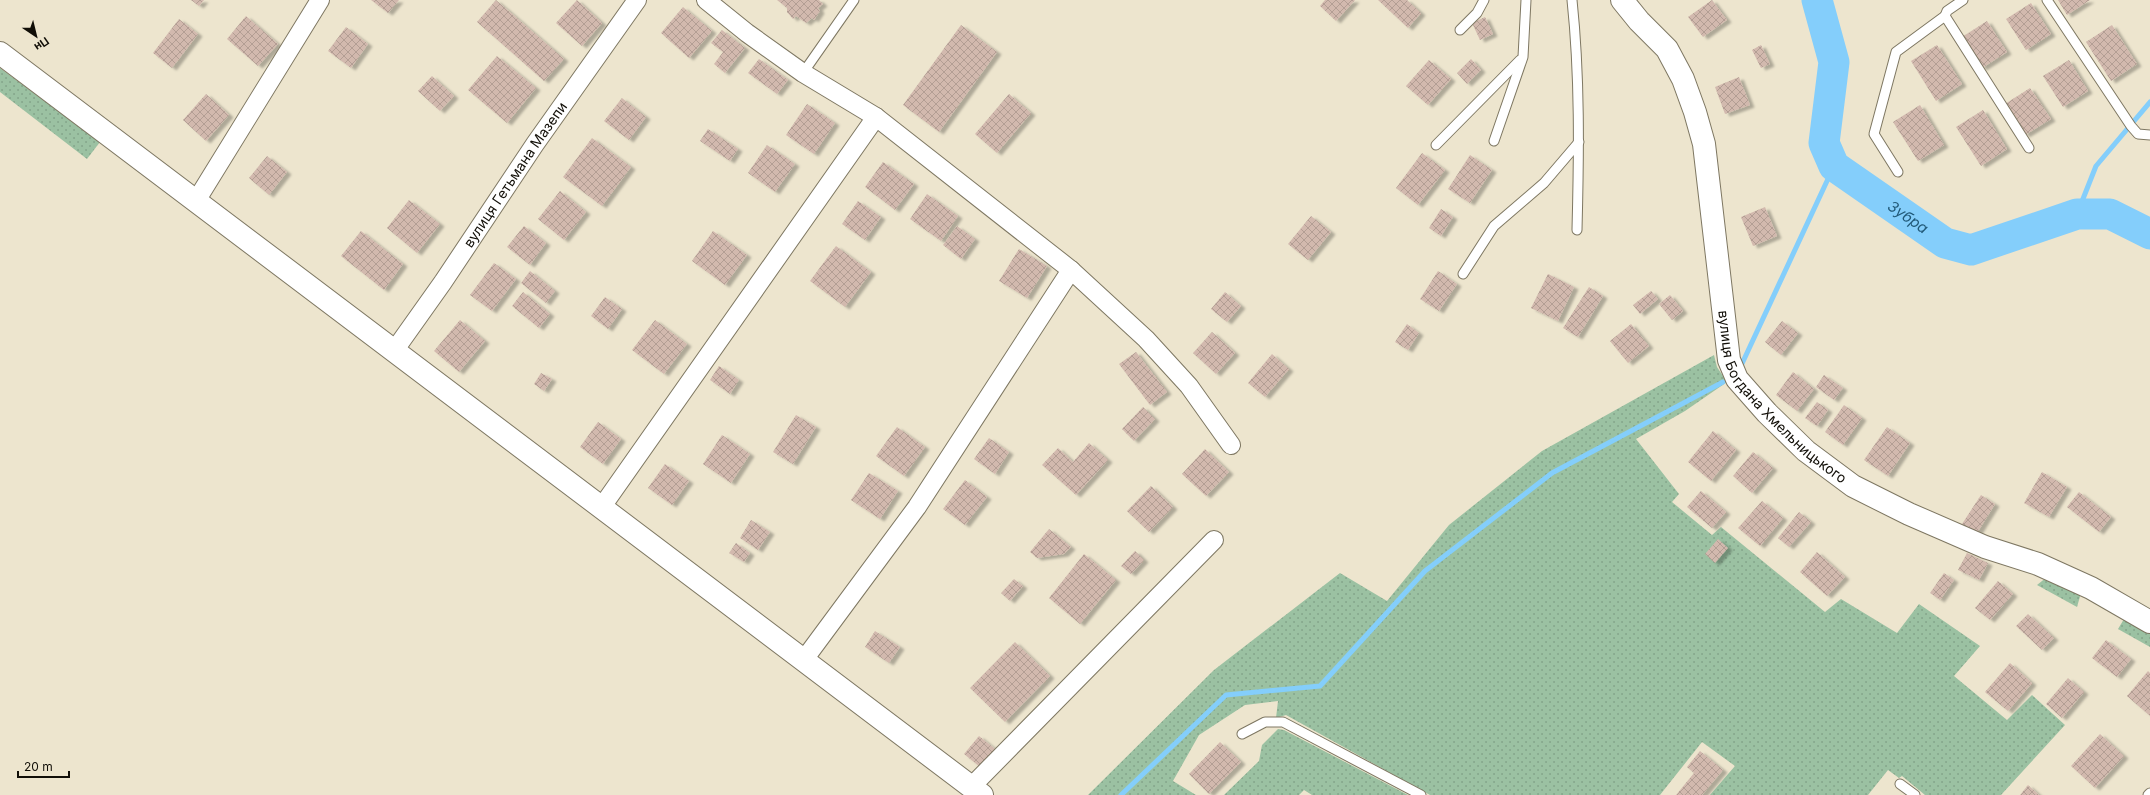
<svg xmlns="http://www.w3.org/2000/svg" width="2150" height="795" font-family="Inter,sans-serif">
  <defs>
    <pattern id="grass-dots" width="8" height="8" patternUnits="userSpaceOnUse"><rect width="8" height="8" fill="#9bc1a2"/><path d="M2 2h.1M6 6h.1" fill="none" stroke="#84a58a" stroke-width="1.8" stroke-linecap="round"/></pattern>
    <pattern id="building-cross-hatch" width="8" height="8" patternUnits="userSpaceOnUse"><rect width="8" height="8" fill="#d2b9ae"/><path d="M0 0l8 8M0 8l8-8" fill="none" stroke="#b39e94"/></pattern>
    <filter id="shadow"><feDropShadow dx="4.5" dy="2.5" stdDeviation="1" flood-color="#0004"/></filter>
  </defs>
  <rect width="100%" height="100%" fill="#ede5ce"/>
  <g fill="url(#grass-dots)">
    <path d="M 0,68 L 100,142 L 87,159 L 0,92 Z"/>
    <path d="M 1714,355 L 1717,367 L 1727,382 L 1685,411 L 1636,439 L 1679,494 L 1672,502 L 1712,535 L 1721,527 L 1825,612 L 1841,599 L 1897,633 L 1919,604 L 1980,646 L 1954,676 L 2007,720 L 2032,695 L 2065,725 L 2001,795 L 1925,795 L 1902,776 L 1899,778 L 1888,770 L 1868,795 L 1710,795 L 1735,766 L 1702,742 L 1660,795 L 1430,795 L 1286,715 L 1276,718 L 1278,701 L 1245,705 L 1199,735 L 1173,781 L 1196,795 L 1088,795 L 1214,670 L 1340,573 L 1387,601 L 1449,525 L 1542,451 Z"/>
    <path d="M 2047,577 L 2081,593 L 2077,607 L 2037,585 Z"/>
    <path d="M 2124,619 L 2150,633 L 2150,647 L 2118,629 Z"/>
    <path d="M 1278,729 L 1284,730 L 1408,795 L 1312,795 L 1304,790 L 1299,795 L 1224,795 L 1259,761 L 1262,745 Z"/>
  </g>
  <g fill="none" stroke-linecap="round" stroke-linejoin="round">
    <g stroke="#84cefb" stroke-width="5">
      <path d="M 2077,214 L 2096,166 L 2150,102"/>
      <path d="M 1740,368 L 1834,166"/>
      <path d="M 1121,795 L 1226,695 L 1320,686 L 1425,571 L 1552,473 L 1723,382"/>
    </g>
    <path stroke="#84cefb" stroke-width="31" id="s1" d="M 1817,0 L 1834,62 L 1824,143 L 1834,166 L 1945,243 L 1971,250 L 2077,214 L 2110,214 L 2150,234"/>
  </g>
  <g fill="url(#building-cross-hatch)" filter="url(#shadow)">
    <path d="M 191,0 L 204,0 L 199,6 Z"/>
    <path d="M 371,0 L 399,0 L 388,13 Z"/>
    <path d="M 496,0 L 564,59 L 544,81 L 477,22 Z"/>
    <path d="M 577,0 L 602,23 L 582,46 L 556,23 Z"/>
    <path d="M 777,0 L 819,0 L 823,4 L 818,8 L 820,11 L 814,20 L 812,18 L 806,23 L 796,16 L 793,19 L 787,12 L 787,8 Z"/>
    <path d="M 1325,0 L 1355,0 L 1336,21 L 1320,6 Z"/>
    <path d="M 1378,0 L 1407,0 L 1421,13 L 1408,28 Z"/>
    <path d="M 1712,0 L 1727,20 L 1703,37 L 1688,17 Z"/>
    <path d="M 2058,0 L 2090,0 L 2067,15 Z"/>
    <path d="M 2031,3 L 2051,34 L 2026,50 L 2006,19 Z"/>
    <path d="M 683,7 L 712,31 L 689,58 L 661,33 Z"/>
    <path d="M 246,16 L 278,44 L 258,66 L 227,39 Z"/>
    <path d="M 1485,17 L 1493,34 L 1480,40 L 1472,23 Z"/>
    <path d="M 179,19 L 198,34 L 172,68 L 153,53 Z"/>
    <path d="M 1987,21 L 2007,52 L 1982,68 L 1962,37 Z"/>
    <path d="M 961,25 L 997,52 L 939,132 L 903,105 Z"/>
    <path d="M 2112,25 L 2137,64 L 2111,81 L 2086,42 Z"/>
    <path d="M 346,27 L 368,44 L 351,68 L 328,51 Z"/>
    <path d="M 722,30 L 745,48 L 725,73 L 714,64 L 723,52 L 711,43 Z"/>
    <path d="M 1761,45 L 1770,64 L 1761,68 L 1752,50 Z"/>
    <path d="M 1937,45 L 1962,84 L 1936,101 L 1911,61 Z"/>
    <path d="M 497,56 L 536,88 L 507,123 L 468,90 Z"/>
    <path d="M 759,59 L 788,80 L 777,94 L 748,73 Z"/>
    <path d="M 1471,59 L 1481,70 L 1467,84 L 1457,73 Z"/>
    <path d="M 1429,60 L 1451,79 L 1428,105 L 1406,86 Z"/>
    <path d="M 2069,60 L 2088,91 L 2063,107 L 2043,76 Z"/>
    <path d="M 432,76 L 454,96 L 440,111 L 418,91 Z"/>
    <path d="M 1739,77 L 1750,105 L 1725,114 L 1715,87 Z"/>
    <path d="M 2030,88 L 2051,119 L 2025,135 L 2005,104 Z"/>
    <path d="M 206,94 L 229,115 L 206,141 L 183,120 Z"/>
    <path d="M 1009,94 L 1031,113 L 997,153 L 975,134 Z"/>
    <path d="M 622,98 L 646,117 L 629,140 L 604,121 Z"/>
    <path d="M 807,104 L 835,123 L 814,154 L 786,135 Z"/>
    <path d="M 1920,105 L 1944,145 L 1918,161 L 1893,122 Z"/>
    <path d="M 1983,110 L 2007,149 L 1981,166 L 1956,127 Z"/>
    <path d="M 708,129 L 738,149 L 730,161 L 700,141 Z"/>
    <path d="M 592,138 L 631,167 L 602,206 L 563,177 Z"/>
    <path d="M 767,145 L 795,164 L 775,192 L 748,173 Z"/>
    <path d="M 1422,153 L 1445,170 L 1418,205 L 1396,188 Z"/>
    <path d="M 1470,155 L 1492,170 L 1470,203 L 1448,189 Z"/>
    <path d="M 267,156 L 287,172 L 269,195 L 249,178 Z"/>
    <path d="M 883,162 L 914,184 L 895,210 L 865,187 Z"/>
    <path d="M 560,191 L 586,212 L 564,240 L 538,219 Z"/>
    <path d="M 927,194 L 958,216 L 941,241 L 910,219 Z"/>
    <path d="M 409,200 L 440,224 L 417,253 L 387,228 Z"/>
    <path d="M 858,201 L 881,217 L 865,240 L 842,224 Z"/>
    <path d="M 1765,207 L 1777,236 L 1753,246 L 1741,217 Z"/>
    <path d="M 1441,209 L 1453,217 L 1441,236 L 1429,228 Z"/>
    <path d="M 1311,216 L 1331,232 L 1308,260 L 1288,244 Z"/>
    <path d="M 524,226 L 546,243 L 530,265 L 507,247 Z"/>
    <path d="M 957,226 L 975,239 L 961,259 L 943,245 Z"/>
    <path d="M 361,231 L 403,264 L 384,290 L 341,256 Z"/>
    <path d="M 713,231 L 747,255 L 725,285 L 692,261 Z"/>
    <path d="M 836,246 L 871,272 L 845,307 L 810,281 Z"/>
    <path d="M 1019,249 L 1047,266 L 1027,298 L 999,281 Z"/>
    <path d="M 494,263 L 516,279 L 492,311 L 470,295 Z"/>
    <path d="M 530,271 L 555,291 L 546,303 L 521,283 Z"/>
    <path d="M 1438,271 L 1457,284 L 1439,311 L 1420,299 Z"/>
    <path d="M 1548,274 L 1574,287 L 1558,321 L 1531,308 Z"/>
    <path d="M 1589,287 L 1603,296 L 1578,337 L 1563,328 Z"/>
    <path d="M 1651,291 L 1658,299 L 1640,314 L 1633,305 Z"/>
    <path d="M 523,292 L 550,314 L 539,328 L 512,306 Z"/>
    <path d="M 1225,292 L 1241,306 L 1227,322 L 1211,309 Z"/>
    <path d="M 1670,295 L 1683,311 L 1672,320 L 1659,304 Z"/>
    <path d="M 605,297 L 622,309 L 608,329 L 591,316 Z"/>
    <path d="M 460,320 L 485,341 L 459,372 L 434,351 Z"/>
    <path d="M 655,320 L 687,344 L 664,374 L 632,350 Z"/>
    <path d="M 1782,321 L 1798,333 L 1781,355 L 1765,342 Z"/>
    <path d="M 1407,324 L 1419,333 L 1408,350 L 1395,342 Z"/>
    <path d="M 1631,324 L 1649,346 L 1628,363 L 1610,341 Z"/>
    <path d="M 1212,332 L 1235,353 L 1216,374 L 1193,353 Z"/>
    <path d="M 1136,352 L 1167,392 L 1150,405 L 1119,364 Z"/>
    <path d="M 1272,354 L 1289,369 L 1265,397 L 1248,383 Z"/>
    <path d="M 719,366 L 739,380 L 730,394 L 710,380 Z"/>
    <path d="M 1793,372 L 1814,389 L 1797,411 L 1776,395 Z"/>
    <path d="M 541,373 L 552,379 L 544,391 L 534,384 Z"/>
    <path d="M 1824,375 L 1843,388 L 1834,400 L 1816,387 Z"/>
    <path d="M 1817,402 L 1828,410 L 1817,426 L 1805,418 Z"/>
    <path d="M 1844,405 L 1862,418 L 1843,445 L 1825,432 Z"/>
    <path d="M 1143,407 L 1155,419 L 1134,441 L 1122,429 Z"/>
    <path d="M 796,415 L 816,427 L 793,464 L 773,452 Z"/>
    <path d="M 598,422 L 621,439 L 603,464 L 580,447 Z"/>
    <path d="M 897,427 L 925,447 L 904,476 L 876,456 Z"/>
    <path d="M 1887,427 L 1910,443 L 1888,476 L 1864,460 Z"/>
    <path d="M 1713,431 L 1736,450 L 1711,481 L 1688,462 Z"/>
    <path d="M 722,435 L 750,454 L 731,483 L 703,464 Z"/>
    <path d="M 989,438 L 1009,452 L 995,474 L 974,459 Z"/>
    <path d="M 1089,443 L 1108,460 L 1076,495 L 1042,465 L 1058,448 L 1073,462 Z"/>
    <path d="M 1205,449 L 1229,472 L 1206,496 L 1182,474 Z"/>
    <path d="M 1753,452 L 1773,468 L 1752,493 L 1733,476 Z"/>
    <path d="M 665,464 L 689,481 L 672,505 L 648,488 Z"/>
    <path d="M 2042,472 L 2067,487 L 2049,517 L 2024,503 Z"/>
    <path d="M 869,473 L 898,491 L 880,519 L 851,500 Z"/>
    <path d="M 965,480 L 987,497 L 965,525 L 943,509 Z"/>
    <path d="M 1151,486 L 1173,507 L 1149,532 L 1127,511 Z"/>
    <path d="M 1701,491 L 1726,512 L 1712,528 L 1687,507 Z"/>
    <path d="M 2079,492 L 2111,517 L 2099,532 L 2067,507 Z"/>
    <path d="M 1981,495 L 1995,504 L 1977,533 L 1962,524 Z"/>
    <path d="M 1762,501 L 1783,518 L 1760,546 L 1738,528 Z"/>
    <path d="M 1799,512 L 1811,522 L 1789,547 L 1778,538 Z"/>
    <path d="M 751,520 L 770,532 L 758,550 L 740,538 Z"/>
    <path d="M 1049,529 L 1071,547 L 1064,554 L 1037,558 L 1030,552 Z"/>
    <path d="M 1718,539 L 1728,548 L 1715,563 L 1705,554 Z"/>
    <path d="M 736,543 L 750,553 L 744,562 L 729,553 Z"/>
    <path d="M 1135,551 L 1144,560 L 1131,574 L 1121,566 Z"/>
    <path d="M 1817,552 L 1845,577 L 1827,596 L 1800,572 Z"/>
    <path d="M 1967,553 L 1988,563 L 1979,580 L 1958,570 Z"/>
    <path d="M 1084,554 L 1116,580 L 1080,624 L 1049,598 Z"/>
    <path d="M 1944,573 L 1954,580 L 1940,600 L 1930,593 Z"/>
    <path d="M 1014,579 L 1023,586 L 1010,601 L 1001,593 Z"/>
    <path d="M 1998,581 L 2013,594 L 1990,620 L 1975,608 Z"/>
    <path d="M 2028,614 L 2054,638 L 2042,650 L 2016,626 Z"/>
    <path d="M 875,631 L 900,647 L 889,663 L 865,647 Z"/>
    <path d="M 2106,640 L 2131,659 L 2117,677 L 2092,658 Z"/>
    <path d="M 1015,642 L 1050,676 L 1005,722 L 970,688 Z"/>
    <path d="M 2010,663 L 2032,683 L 2008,711 L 1985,692 Z"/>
    <path d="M 2148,671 L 2150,673 L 2150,716 L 2127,696 Z"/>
    <path d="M 2068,678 L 2084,692 L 2062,718 L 2046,704 Z"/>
    <path d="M 2100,734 L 2124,756 L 2095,788 L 2071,766 Z"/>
    <path d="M 979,736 L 1000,753 L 985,771 L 964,754 Z"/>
    <path d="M 1220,742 L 1241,762 L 1209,794 L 1189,774 Z"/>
    <path d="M 1700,751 L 1723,770 L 1702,795 L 1676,795 L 1694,773 L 1687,767 Z"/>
    <path d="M 2028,785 L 2039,795 L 2020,795 Z"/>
  </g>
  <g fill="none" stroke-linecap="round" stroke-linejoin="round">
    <g stroke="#7e7762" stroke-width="11">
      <g id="lane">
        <path d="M 1572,0 C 1580,76 1579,153 1577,230"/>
        <path d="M 1963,0 L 1947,11 L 1945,16 L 2029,148"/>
        <path d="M 2047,0 L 2131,126 L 2138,134 L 2150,135"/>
        <path d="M 1460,30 L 1477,13 L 1484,0"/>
        <path d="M 803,73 L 854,0"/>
        <path d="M 1494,141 L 1523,57 L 1526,0"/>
        <path d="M 1436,145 L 1520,60"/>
        <path d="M 1898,172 L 1874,134 L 1896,52 L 1945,16"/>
        <path d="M 1463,274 L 1494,226 L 1544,183 L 1579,142"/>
        <path d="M 1242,734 L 1265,722 L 1283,722 L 1421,795"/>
        <path d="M 1900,784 L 1915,795"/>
        <path d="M 2148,795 L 2150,793"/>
      </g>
    </g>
    <g stroke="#7e7762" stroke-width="20">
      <g id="street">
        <path d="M 706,0 L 747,33 L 803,73 L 876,117 L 1071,270 L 1146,339 L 1189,386 L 1231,445"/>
        <path d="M 196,201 L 320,0"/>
        <path id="s2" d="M 394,351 L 443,282 L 535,144 L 637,0"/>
        <path d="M 601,508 L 876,117"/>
        <path d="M 803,661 L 917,507 L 1071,270"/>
        <path d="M 971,787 L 1214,540"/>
      </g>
    </g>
    <g stroke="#7e7762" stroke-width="24">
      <g id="secondary">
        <path id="s3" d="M 1622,0 L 1639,21 L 1667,49 L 1683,79 L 1695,112 L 1704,144 L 1729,360 L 1737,379 L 1767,413 L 1806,451 L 1853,486 L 1909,514 L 1985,547 L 2038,564 L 2091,588 L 2150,622"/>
        <path d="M 0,53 L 982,795"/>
      </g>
    </g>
    <use href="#lane" stroke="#fff" stroke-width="9"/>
    <use href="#street" stroke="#fff" stroke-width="18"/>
    <use href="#secondary" stroke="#fff" stroke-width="22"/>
  </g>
  <g text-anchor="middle" stroke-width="3" stroke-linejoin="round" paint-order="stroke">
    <g font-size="14" fill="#110e07" stroke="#ede5ce">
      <text dy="5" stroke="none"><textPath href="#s2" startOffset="214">вулиця Гетьмана Мазепи</textPath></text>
      <text dy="5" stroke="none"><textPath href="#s3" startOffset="446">вулиця Богдана Хмельницького</textPath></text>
    </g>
    <g font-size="15" font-style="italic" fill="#215978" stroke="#ede5ce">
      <text dy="5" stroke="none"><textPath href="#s1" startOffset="261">Зубра</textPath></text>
    </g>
  </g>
  <g transform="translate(36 36) rotate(145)" stroke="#ede5ce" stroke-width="3" paint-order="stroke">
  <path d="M0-3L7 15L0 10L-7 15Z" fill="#110e07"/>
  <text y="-6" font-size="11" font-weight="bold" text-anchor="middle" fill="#110e07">Пн</text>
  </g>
  <path d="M18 771v6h51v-6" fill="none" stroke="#110e07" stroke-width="2"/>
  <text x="24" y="771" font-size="12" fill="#110e07" stroke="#ede5ce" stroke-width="3" paint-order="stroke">20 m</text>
</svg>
